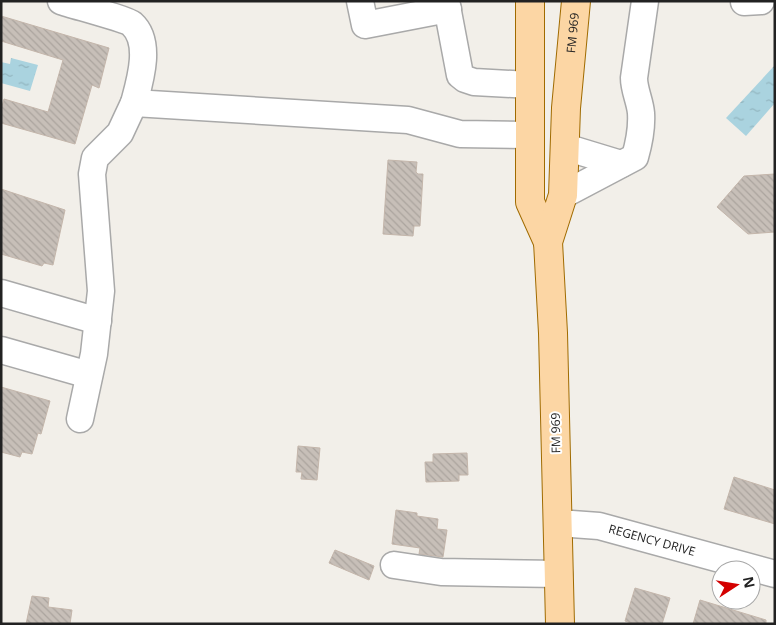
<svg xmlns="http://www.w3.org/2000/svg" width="776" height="625" font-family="'Open Sans',sans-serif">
  <defs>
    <pattern id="water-ripples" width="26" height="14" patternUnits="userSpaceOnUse" patternTransform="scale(1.25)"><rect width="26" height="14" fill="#aad3df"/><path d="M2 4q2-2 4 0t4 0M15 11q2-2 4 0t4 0" fill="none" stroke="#92b5bf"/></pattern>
    <pattern id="building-back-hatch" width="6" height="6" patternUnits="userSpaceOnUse" patternTransform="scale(1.25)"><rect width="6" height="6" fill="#c7bfb8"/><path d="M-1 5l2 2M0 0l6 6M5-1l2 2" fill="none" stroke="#aba49e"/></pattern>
  </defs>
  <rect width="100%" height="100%" fill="#f2efe9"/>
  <g fill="url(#water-ripples)">
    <path d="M 11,58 L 38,65 L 30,91 L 1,83 L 1,62 L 10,64 Z"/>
    <path d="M 775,65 L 775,103 L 746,136 L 726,118 Z"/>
  </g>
  <g fill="url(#building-back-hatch)" stroke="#c4b6ab">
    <path d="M 1,16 L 109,48 L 99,88 L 92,85 L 75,144 L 1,123 L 1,110 L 4,99 L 48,112 L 63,60 L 1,41 Z"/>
    <path d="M 388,160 L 417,162 L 416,172 L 418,174 L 423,174 L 420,226 L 414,226 L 413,236 L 383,234 Z"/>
    <path d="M 775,174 L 775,232 L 748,234 L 717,207 L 744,176 Z"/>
    <path d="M 1,189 L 65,210 L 53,265 L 44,263 L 42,266 L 1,254 Z"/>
    <path d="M 1,387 L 50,401 L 41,434 L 38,433 L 32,454 L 22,452 L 20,457 L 1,452 Z"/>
    <path d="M 298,446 L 320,448 L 317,480 L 301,479 L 302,472 L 296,472 Z"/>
    <path d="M 467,453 L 468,475 L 459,475 L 459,481 L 426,482 L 425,462 L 433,462 L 433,454 Z"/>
    <path d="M 734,477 L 775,490 L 775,524 L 724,509 Z"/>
    <path d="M 396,510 L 417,513 L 417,516 L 438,519 L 437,529 L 447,530 L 443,557 L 419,554 L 420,548 L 392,544 Z"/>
    <path d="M 335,550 L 374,566 L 369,580 L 329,563 Z"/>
    <path d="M 635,588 L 670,598 L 662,624 L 634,624 L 625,621 Z"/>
    <path d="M 32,596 L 49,598 L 48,607 L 72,610 L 70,624 L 26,624 Z"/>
    <path d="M 700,600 L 766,620 L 766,624 L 693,624 Z"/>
  </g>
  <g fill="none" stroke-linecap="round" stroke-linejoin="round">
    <g stroke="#a9a9a9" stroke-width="29">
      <g id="minor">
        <path d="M 61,1 C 72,5 126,19 132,24 C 152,42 140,81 134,103 L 408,120 L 460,134 L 530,135"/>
        <path d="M 360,1 L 365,25 L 448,9"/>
        <path d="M 446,1 L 460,75 L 465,79 L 474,82 L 530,85"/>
        <path d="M 744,2 L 761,1"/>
        <path d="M 565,147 L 621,164"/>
        <path d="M 563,195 L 635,157 C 639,143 642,128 641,113 C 640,101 634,90 634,78 L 645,1"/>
        <path d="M 1,293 L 98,321"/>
        <path d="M 1,350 L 89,375"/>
        <path d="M 80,419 L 94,354 L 101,291 L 92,174 L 95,158 L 120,133 L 134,103"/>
        <path id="s1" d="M 558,523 L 599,526 L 775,574"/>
        <path d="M 394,565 L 441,572 L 559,574"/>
      </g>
    </g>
    <g stroke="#a06b00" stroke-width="30">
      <g id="major">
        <path d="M 530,1 L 530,202 L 548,242"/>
        <path id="s2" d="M 560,624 L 553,333 L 548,242 L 563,195 L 566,108 L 576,1"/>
      </g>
    </g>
    <use href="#minor" stroke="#fff" stroke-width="26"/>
    <use href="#major" stroke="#fcd6a4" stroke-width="28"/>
  </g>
  <g text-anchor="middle" stroke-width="4" stroke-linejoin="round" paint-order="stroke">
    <g font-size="12" fill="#222" stroke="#fff">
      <text dy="4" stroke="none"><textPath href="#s2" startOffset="594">FM 969</textPath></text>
      <text transform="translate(556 433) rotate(-91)" y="4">FM 969</text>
      <text dy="4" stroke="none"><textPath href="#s1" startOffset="96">REGENCY DRIVE</textPath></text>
    </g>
  </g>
  <rect width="776" height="625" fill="none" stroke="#222222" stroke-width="5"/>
  <g transform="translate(736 585) rotate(78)"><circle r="24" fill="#ffffff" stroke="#a7a7a7"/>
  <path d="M0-4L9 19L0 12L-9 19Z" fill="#d40000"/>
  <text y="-8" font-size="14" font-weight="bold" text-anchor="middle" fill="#222222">N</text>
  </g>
</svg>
